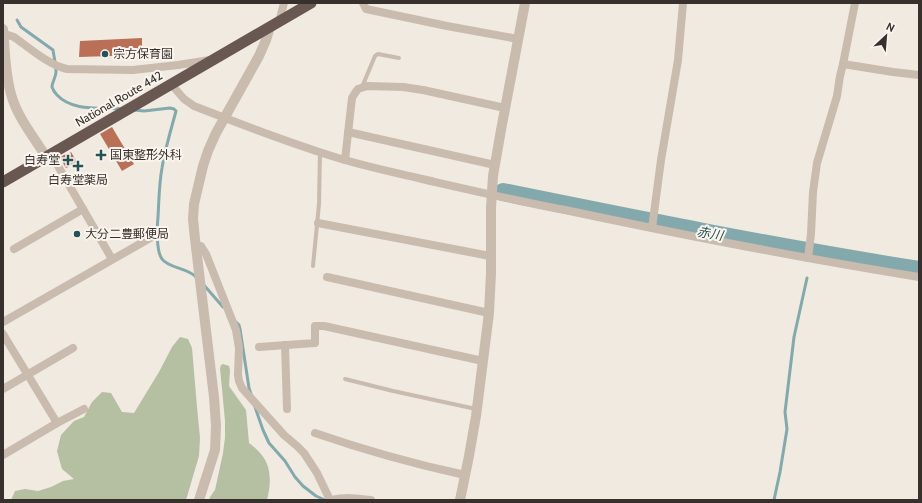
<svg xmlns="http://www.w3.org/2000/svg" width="922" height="503" font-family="Cabin,'Noto Sans JP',sans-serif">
  <rect width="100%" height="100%" fill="#f1eae1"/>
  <g fill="#b5bfa2">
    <path d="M 180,337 L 188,339 L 192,348 L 197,407 L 200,438 L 199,456 L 186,500 L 11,500 L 15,491 L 25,489 L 38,491 L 51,487 L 63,481 L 74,479 L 62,469 L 57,451 L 61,435 L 74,421 L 84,417 L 92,402 L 102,392 L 111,393 L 122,412 L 134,413 L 159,372 L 172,347 Z"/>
    <path d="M 223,364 L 229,366 L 230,370 L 229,386 L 246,410 L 249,443 C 253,446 258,450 261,454 C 272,467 271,484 267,500 L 209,500 L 210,497 L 215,490 L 223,453 L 225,438 L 225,421 L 220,368 L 221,365 Z"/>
  </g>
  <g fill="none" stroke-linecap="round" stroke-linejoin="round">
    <g stroke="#83a9ac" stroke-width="3">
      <path d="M 17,20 L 21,27 L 53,50 C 54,57 56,65 56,72 C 56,77 52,82 52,87 C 53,90 55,93 57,95 C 73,112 101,107 122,109"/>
      <path d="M 134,110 L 144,111 L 170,108 L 174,109 L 176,111 C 171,130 165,149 162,168 C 159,184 159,200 158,217 C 157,227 156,251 162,259 C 168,268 188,268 196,277"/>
      <path d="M 203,284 L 223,307"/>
      <path d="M 236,322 L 239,325 L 240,329 L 249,388 L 251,394"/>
      <path d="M 255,407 L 263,430 L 269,443 L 285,461 L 295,477 L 303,486 L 316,496 L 325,500"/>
      <path d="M 774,500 L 780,472 L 787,429 L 785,412 L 794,337 L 807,278"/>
    </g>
    <path stroke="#83a9ac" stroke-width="18" d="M 503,192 C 641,220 779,248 919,270"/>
  </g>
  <g fill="#ba7056">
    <path d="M 142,38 L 142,55 L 79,57 L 80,41 Z"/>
    <path d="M 112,127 L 134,164 L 122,171 L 100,134 Z"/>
    <path d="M 71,152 L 77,162 L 66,168 L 60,158 L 60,157 L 66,154 L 68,155 Z"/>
  </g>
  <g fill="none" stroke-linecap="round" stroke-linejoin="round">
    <g stroke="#c9bbae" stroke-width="4">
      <path d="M 362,87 L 375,56 L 378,54 L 399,58"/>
      <path d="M 313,266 L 319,204 L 320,152"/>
      <path d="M 345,379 L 393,391 L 476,409"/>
    </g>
    <g stroke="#c9bbae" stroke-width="8">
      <path d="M 363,3 L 366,9 L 447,26 L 518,39"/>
      <path d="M 279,22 L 284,3"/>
      <path d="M 4,35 L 8,35 L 14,37 C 28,47 50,66 67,69 L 133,70 L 178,65 L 210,60"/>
      <path d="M 843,64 L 893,72 L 919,75"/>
      <path d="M 171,84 L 184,99 L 194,106 C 240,124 287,142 335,157 C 363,166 393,172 422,179 C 470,190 517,201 565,210 C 683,235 800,258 919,277"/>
      <path d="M 348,132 L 495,165"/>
      <path d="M 51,154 L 112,259"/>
      <path d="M 345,160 L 352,98 L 355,93 L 358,89 L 367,86 L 403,87 L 423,90 L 505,108"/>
      <path d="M 318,223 L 490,256"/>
      <path d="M 652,228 L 661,160 L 678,60 L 683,3"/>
      <path d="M 195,247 L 201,246 L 206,254 L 236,330 L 239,348 L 238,375 L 239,381 L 242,388 L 284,435 L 297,446 L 304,453 L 317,473 L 330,500"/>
      <path d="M 14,249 L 83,209"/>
      <path d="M 808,258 L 811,234 L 813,192 L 817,163 L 837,96 L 840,76 L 843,64 L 855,3"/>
      <path d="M 327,277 L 489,313"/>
      <path d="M 3,322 L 152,237"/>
      <path d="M 3,334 L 57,423"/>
      <path d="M 285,345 L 287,409"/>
      <path d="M 259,347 L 315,343 L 315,326 L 324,326 L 483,361"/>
      <path d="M 3,389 L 73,348"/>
      <path d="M 315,433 C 364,450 414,464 465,475"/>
      <path d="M 3,455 L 57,423 L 84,409"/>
      <path d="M 331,500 C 346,497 356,498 371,500"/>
    </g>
    <g stroke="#c9bbae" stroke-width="10">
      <path d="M 3,29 C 5,49 5,74 11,94 C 17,117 34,137 46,157"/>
      <path d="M 199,500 L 215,450 L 216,426 L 214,397 L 195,239 L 193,219 L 194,204 L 203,166 L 208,151 L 216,133 L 259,56 L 266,40 L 270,27"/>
      <path d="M 460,500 L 469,456 L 476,416 L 489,313 L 491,273 L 491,208 L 493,176 L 501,130 L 525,3"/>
    </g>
    <path stroke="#685851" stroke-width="11" d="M 3,182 L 311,3"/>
  </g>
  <g fill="#255256" stroke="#f9f4ee" stroke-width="1.5">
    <circle cx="105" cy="54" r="4"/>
    <path d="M99 149h4v4h4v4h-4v4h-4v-4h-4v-4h4z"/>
    <path d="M66 154h4v4h4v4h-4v4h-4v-4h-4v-4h4z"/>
    <path d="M76 160h4v4h4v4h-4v4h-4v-4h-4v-4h4z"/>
    <circle cx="77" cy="234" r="4"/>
  </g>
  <g text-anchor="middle" stroke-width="4" stroke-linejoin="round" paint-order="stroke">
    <g font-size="12" fill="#38302c" stroke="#f9f4ee" text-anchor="start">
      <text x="113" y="58">宗方保育園</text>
      <text x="110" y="159">国東整形外科</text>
      <text x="60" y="164" text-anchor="end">白寿堂</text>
      <text x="78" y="184" text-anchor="middle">白寿堂薬局</text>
      <text x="85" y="238">大分二豊郵便局</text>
    </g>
    <g font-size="12" fill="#38302c" stroke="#f9f4ee">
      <text transform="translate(119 99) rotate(-30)" y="4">National Route 442</text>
    </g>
    <g font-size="13" font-style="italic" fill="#255256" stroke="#f9f4ee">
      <text transform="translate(710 233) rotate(10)" y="5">赤川</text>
    </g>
  </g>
  <rect width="922" height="503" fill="none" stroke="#38302c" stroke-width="8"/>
  <g transform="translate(886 36) rotate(26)" stroke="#f9f4ee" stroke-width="3" paint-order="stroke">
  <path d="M0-3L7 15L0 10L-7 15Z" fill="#38302c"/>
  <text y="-6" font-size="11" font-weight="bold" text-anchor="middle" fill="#38302c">N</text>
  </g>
</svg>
